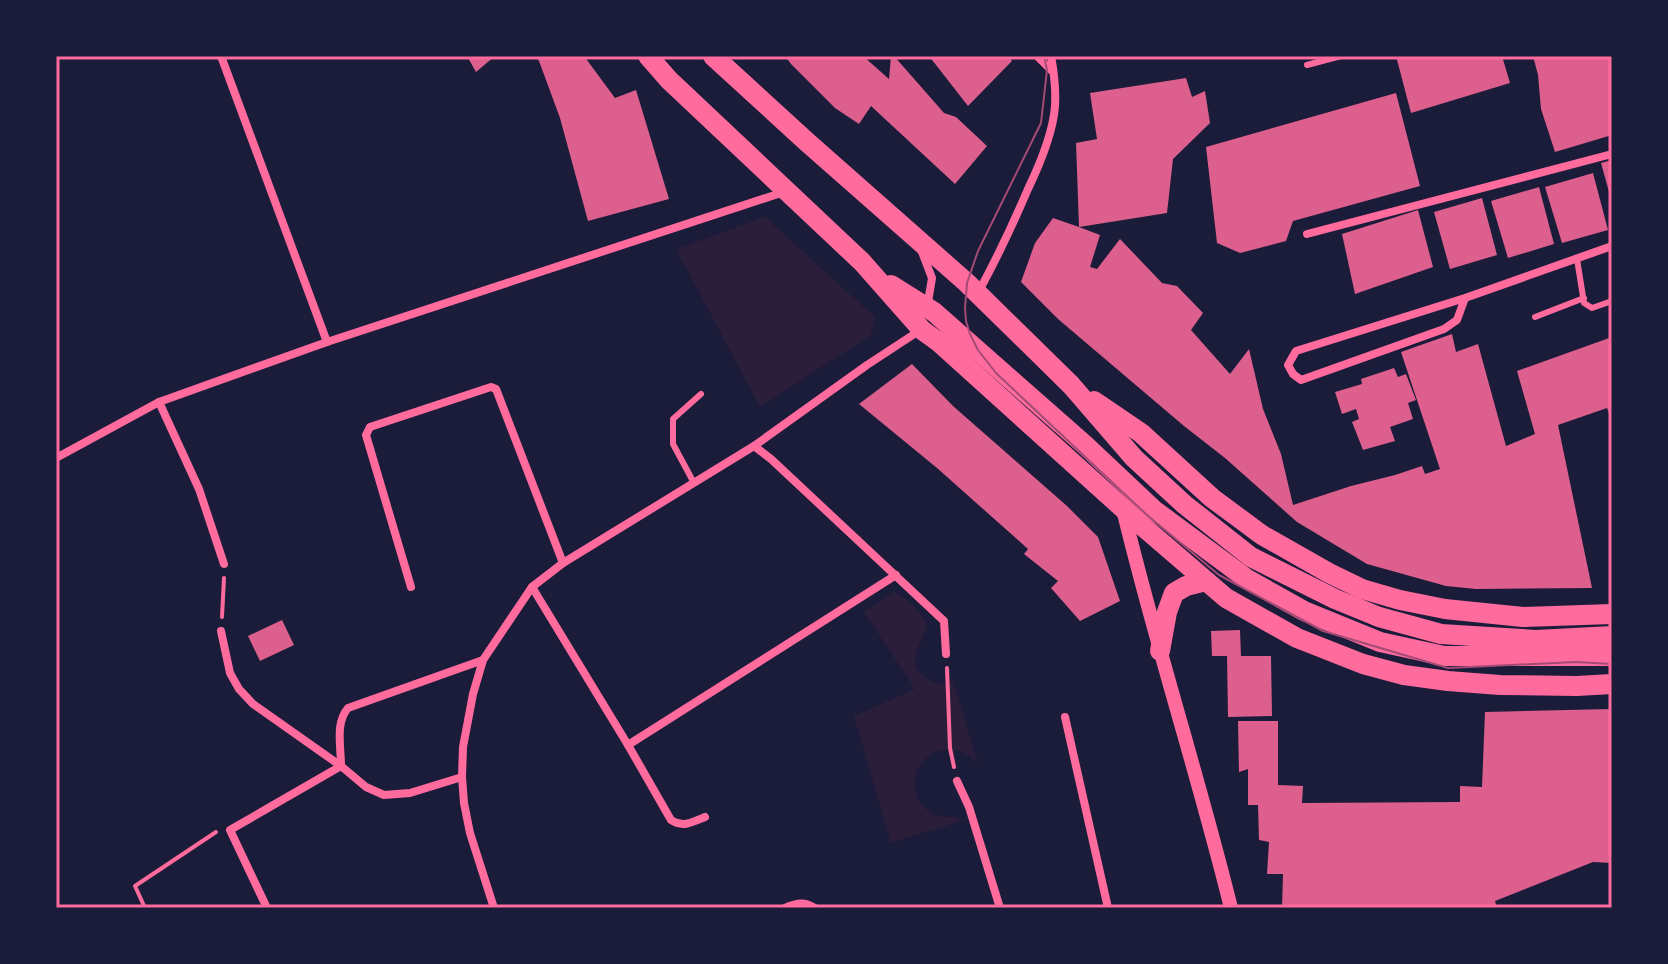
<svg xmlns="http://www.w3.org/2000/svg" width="1668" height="964" font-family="Figtree,sans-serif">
  <rect width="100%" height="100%" fill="#1b1b3a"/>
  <g fill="#2a1e3b">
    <path d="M 765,217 L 875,317 L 871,335 L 760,407 L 676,249 Z"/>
    <path d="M 894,592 C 907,597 921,612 927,624 C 923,642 903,664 927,679 C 935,685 944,684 953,680 L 978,764 C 969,754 958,747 944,750 C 897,759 911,825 955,816 L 961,821 L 891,843 L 854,716 L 915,689 L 864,612 Z"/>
  </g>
  <g fill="#dd5f8e">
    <path d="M 467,56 L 495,56 L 476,72 Z"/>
    <path d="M 535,56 L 584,56 L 615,98 L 636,90 L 669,199 L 588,221 L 560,118 L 539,61 Z"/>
    <path d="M 785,56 L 863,56 L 889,79 L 891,56 L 894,56 L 944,113 L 956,117 L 987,146 L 955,184 L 871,106 L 859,124 L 835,108 L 791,64 Z"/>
    <path d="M 929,56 L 1008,56 L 1012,61 L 968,106 Z"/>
    <path d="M 1396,56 L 1502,56 L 1510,83 L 1411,113 Z"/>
    <path d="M 1533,56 L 1612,56 L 1612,135 L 1555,152 L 1541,109 L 1538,75 Z"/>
    <path d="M 1186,78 L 1192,97 L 1205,91 L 1210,123 L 1173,159 L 1167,213 L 1079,227 L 1100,235 L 1090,267 L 1097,269 L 1120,239 L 1162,283 L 1177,286 L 1203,313 L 1191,330 L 1230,374 L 1249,349 L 1263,409 L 1281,454 L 1293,505 L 1351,486 L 1395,475 L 1422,466 L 1425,474 L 1440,469 L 1401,352 L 1452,334 L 1456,352 L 1478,344 L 1506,446 L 1535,434 L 1517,371 L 1612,337 L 1612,421 L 1607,408 L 1558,425 L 1592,588 L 1476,589 L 1446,586 L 1367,564 L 1297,522 L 1225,458 L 1184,426 L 1058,319 L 1021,282 L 1035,243 L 1053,218 L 1079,227 L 1076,143 L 1097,139 L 1090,93 Z"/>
    <path d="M 1396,93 L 1420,186 L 1293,221 L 1286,241 L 1240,253 L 1217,243 L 1206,147 Z"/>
    <path d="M 1612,160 L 1612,199 L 1611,199 L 1601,163 Z"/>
    <path d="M 1593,173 L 1608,230 L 1562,243 L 1545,187 Z"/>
    <path d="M 1539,187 L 1554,244 L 1508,258 L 1491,201 Z"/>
    <path d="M 1482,198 L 1497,255 L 1450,269 L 1434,212 Z"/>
    <path d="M 1418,210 L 1433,267 L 1355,294 L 1342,234 Z"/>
    <path d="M 912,364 L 953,406 L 1067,506 L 1098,537 L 1120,601 L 1080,621 L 1051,588 L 1058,581 L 1024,554 L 1028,549 L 937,468 L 859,404 Z"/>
    <path d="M 1394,368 L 1398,377 L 1406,374 L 1416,400 L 1408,403 L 1413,419 L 1390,427 L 1395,441 L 1363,450 L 1352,422 L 1359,419 L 1356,409 L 1342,414 L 1335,392 L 1362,384 L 1361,379 Z"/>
    <path d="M 282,620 L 294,645 L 260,661 L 248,636 Z"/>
    <path d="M 1240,630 L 1241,656 L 1271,656 L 1272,716 L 1228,717 L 1227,656 L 1212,656 L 1211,631 Z"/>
    <path d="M 1612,709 L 1612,863 L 1593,862 L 1495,901 L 1497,908 L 1282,908 L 1283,874 L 1267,874 L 1269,842 L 1259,840 L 1258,805 L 1248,805 L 1248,769 L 1239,772 L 1238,721 L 1278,721 L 1278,785 L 1303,786 L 1302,803 L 1460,802 L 1460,786 L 1482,787 L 1485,712 Z"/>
  </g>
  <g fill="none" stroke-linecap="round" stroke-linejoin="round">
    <g stroke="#ff6b9d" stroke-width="4">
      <path d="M 222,617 L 224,578"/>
      <path d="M 947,668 L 950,748 L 954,767"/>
      <path d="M 145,908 L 135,886 L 216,832"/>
    </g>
    <g stroke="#ff6b9d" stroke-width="6">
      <path d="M 1307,65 L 1341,56"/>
      <path d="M 1577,259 L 1584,303 L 1592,308 L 1612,301"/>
      <path d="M 1535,317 L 1584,298"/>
      <path d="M 694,483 L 673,444 L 673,419 L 701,394"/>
    </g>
    <g stroke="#ff6b9d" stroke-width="8">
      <path d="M 221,56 L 327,342"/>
      <path d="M 1037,56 L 1053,72"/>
      <path d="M 1307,234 L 1612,154"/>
      <path d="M 922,252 L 932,278 L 927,308"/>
      <path d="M 979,291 C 997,258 1013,224 1028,189 C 1040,164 1053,134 1055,106 C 1056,89 1054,72 1051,56"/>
      <path d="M 1465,298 L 1457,320 L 1444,329 L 1301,380 L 1293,374 L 1288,365 L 1296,351 L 1465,298 L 1612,246"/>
      <path d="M 159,402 L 199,489 L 224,564"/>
      <path d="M 754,446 L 771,459 L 944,621 L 946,654"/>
      <path d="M 56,458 L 159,402 L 327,342 L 784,192"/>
      <path d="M 411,587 L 366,435 L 370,427 L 491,387 L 496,389 L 563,563"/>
      <path d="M 532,587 L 628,745 L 671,820 C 683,828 693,822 705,817"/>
      <path d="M 221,631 L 230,673 L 239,689 L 253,704 L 341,766 L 366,787 L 384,795 L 410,793 L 462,777"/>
      <path d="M 1065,717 L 1108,908"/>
      <path d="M 628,745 L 896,575"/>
      <path d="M 957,781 L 969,807 L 1000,908"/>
      <path d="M 267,908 L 230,830 L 341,766 C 341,746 335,723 348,708 L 483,660"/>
      <path d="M 494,908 L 470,833 L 464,803 L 462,777 L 463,747 L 473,694 L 483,660 L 532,587 L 563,563 L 754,446 L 867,365 L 922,329"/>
      <path d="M 785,908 C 796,903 804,901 815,908"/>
    </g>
    <path stroke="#ff6b9d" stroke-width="14" d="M 1123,509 C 1155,643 1198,774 1231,908"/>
    <g stroke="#ff6b9d" stroke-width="20">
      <path d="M 648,56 L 669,80 L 862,262 L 922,330 L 940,343 L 1147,530 L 1226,598 L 1297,638 L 1363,664 L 1404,675 L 1448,681 L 1500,685 L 1577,686 L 1612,684"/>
      <path d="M 713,56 L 807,142 L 967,283 L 1071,385 L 1134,458 L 1185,505 L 1251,557 L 1335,599 L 1379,617 L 1441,634 L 1536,640 L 1612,636"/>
      <path d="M 891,285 L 934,312 L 1085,445 L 1154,510 L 1247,579 L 1304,611 L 1380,642 L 1444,656 L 1612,656"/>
      <path d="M 1094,401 L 1141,433 L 1212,498 L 1262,535 L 1329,573 L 1362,589 L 1400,600 L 1445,609 L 1523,617 L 1612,614"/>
      <path d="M 1160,651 L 1167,612 L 1174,593 L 1186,586 L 1206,581"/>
    </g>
    <path stroke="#a44b75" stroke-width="2" d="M 1044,56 L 1047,70 L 1041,123 L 978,251 L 967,283 L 965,308 L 966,321 L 970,334 L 978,350 L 996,373 L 1147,515 L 1219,575 L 1323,631 L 1448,668 L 1576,662 L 1612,664"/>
  </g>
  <rect width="1668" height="964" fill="none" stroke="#1b1b3a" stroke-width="116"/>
  <rect x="58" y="58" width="1552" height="848" fill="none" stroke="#ff6b9d" stroke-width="3"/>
</svg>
